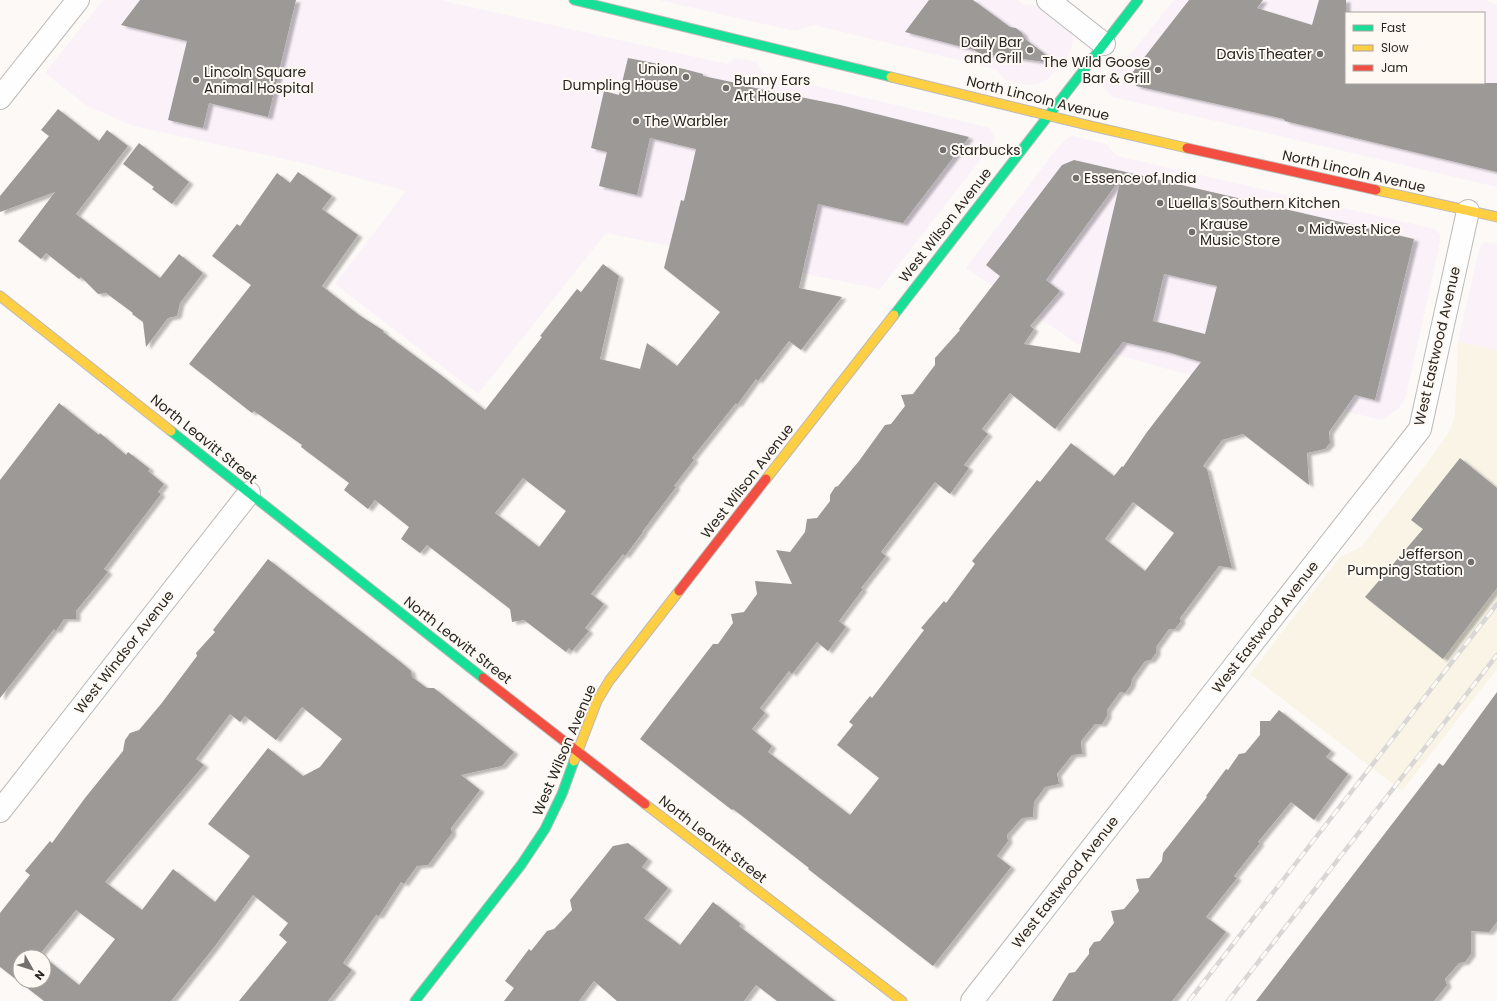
<svg xmlns="http://www.w3.org/2000/svg" width="1497" height="1001" font-family="Poppins,sans-serif">
  <defs>
    <filter id="shadow"><feDropShadow dx="4.5" dy="2.5" stdDeviation="1" flood-color="#0004"/></filter>
  </defs>
  <rect width="100%" height="100%" fill="#fcf9f6"/>
  <g fill="#fbf1f9" fill-rule="evenodd">
    <path d="M 103,0 L 439,0 L 727,64 L 736,58 L 757,62 L 763,73 L 990,128 L 995,137 L 994,142 L 880,289 L 606,233 L 478,394 L 335,284 L 406,191 L 303,163 L 133,126 L 86,105 L 45,73 Z"/>
    <path d="M 659,0 L 1018,0 L 1023,4 L 1041,6 L 1073,34 L 1073,42 L 1069,54 L 1048,79 L 1038,84 L 1024,85 L 1006,80 L 995,69 L 814,25 L 795,31 Z"/>
    <path d="M 1174,0 L 1486,0 L 1497,5 L 1497,187 L 1113,97 L 1107,91 L 1104,85 L 1104,80 L 1107,73 L 1115,63 L 1130,55 ZM 1346,13 L 1484,13 L 1484,83 L 1346,83 Z"/>
    <path d="M 1073,136 L 1106,144 L 1117,156 L 1435,229 L 1440,234 L 1440,242 L 1406,396 L 1399,408 L 1382,420 L 1178,372 L 1076,343 L 966,268 L 1055,151 L 1063,142 L 1069,137 Z"/>
    <path d="M 1487,242 L 1497,243 L 1497,350 L 1458,342 L 1479,250 L 1482,244 Z"/>
  </g>
  <path fill="#faf4e7" d="M 1458,342 L 1497,350 L 1497,669 L 1402,791 L 1250,674 L 1340,557 L 1361,547 L 1428,462 L 1450,430 L 1455,416 Z"/>
  <g fill="#9c9997" fill-rule="evenodd" filter="url(#shadow)">
    <path d="M 140,0 L 296,0 L 268,117 L 209,103 L 203,128 L 168,120 L 187,41 L 121,25 Z"/>
    <path d="M 929,0 L 973,0 L 1010,27 L 1016,28 L 1022,33 L 1025,39 L 1058,64 L 1010,57 L 1005,60 L 990,54 L 987,56 L 979,53 L 974,50 L 905,32 Z"/>
    <path d="M 1189,0 L 1263,0 L 1257,8 L 1312,25 L 1319,0 L 1346,0 L 1346,83 L 1497,83 L 1497,172 L 1285,121 L 1284,119 L 1136,86 L 1132,73 Z"/>
    <path d="M 628,58 L 684,69 L 703,74 L 703,76 L 741,84 L 741,85 L 840,105 L 969,137 L 903,223 L 818,204 L 799,288 L 842,297 L 801,350 L 789,341 L 758,381 L 756,379 L 737,405 L 736,403 L 692,458 L 694,460 L 674,486 L 676,487 L 642,532 L 643,532 L 625,556 L 623,554 L 591,594 L 604,604 L 585,628 L 589,631 L 572,651 L 569,648 L 566,652 L 524,620 L 512,622 L 510,609 L 427,545 L 420,553 L 401,539 L 409,527 L 375,500 L 368,509 L 344,490 L 349,483 L 301,447 L 302,445 L 254,411 L 252,413 L 189,364 L 251,285 L 212,256 L 237,224 L 240,226 L 277,173 L 290,183 L 298,172 L 332,196 L 322,209 L 358,235 L 322,286 L 359,315 L 384,331 L 383,332 L 442,376 L 485,410 L 542,337 L 540,336 L 577,289 L 581,292 L 603,264 L 619,276 L 600,359 L 640,369 L 647,343 L 677,366 L 720,312 L 664,268 L 681,200 L 684,201 L 696,149 L 650,138 L 637,195 L 599,186 L 607,152 L 591,148 L 604,91 L 619,95 ZM 523,478 L 566,511 L 539,547 L 495,513 Z"/>
    <path d="M 58,109 L 99,141 L 107,130 L 128,146 L 76,214 L 160,278 L 179,254 L 203,273 L 180,303 L 177,316 L 168,318 L 146,347 L 143,322 L 132,314 L 133,313 L 106,293 L 98,294 L 81,277 L 79,279 L 46,253 L 41,259 L 18,241 L 55,192 L 0,212 L 0,196 L 49,136 L 41,130 Z"/>
    <path d="M 139,143 L 189,182 L 172,204 L 152,189 L 154,187 L 123,164 Z"/>
    <path d="M 1074,160 L 1414,239 L 1375,400 L 1355,395 L 1329,432 L 1330,443 L 1325,449 L 1307,453 L 1309,485 L 1243,434 L 1222,440 L 1203,466 L 1207,469 L 1232,568 L 1219,566 L 1180,618 L 1181,621 L 1175,629 L 1169,629 L 1156,647 L 1156,653 L 1151,660 L 1145,661 L 1132,679 L 1131,685 L 1125,693 L 1120,692 L 1107,710 L 1107,716 L 1102,724 L 1095,724 L 1081,741 L 1082,754 L 1072,755 L 1057,774 L 1059,784 L 1045,787 L 1034,802 L 1033,817 L 1022,818 L 1007,835 L 1008,841 L 997,856 L 1011,867 L 933,966 L 808,869 L 809,868 L 733,809 L 732,810 L 640,739 L 713,644 L 718,644 L 733,623 L 731,614 L 744,612 L 757,594 L 755,581 L 792,584 L 776,550 L 790,552 L 805,532 L 807,519 L 817,518 L 830,501 L 830,495 L 835,487 L 838,486 L 859,461 L 885,425 L 891,424 L 905,406 L 901,395 L 913,394 L 935,365 L 935,358 L 960,330 L 959,329 L 1000,276 L 986,265 L 1062,165 ZM 1121,178 L 1080,353 L 1024,344 L 1034,329 L 1030,326 L 1060,291 L 1046,280 ZM 1164,274 L 1217,286 L 1205,334 L 1153,321 ZM 1123,342 L 1168,352 L 1201,362 L 1147,432 L 1123,467 L 1122,466 L 1114,476 L 1071,443 L 1040,482 L 1037,480 L 972,561 L 975,564 L 946,603 L 944,601 L 921,628 L 924,630 L 872,698 L 870,696 L 849,722 L 853,725 L 837,745 L 879,778 L 850,815 L 768,752 L 772,746 L 752,729 L 765,713 L 760,708 L 789,671 L 792,674 L 817,642 L 828,651 L 846,627 L 839,621 L 863,589 L 861,588 L 886,556 L 881,552 L 935,482 L 950,494 L 969,468 L 964,465 L 988,434 L 982,429 L 1010,393 L 1055,429 ZM 1133,502 L 1174,533 L 1145,571 L 1105,539 Z"/>
    <path d="M 59,403 L 99,435 L 100,433 L 126,455 L 128,452 L 150,469 L 148,471 L 164,484 L 158,492 L 161,494 L 104,569 L 108,572 L 76,611 L 76,619 L 64,619 L 56,631 L 54,629 L 0,698 L 0,480 Z"/>
    <path d="M 1460,458 L 1497,488 L 1497,588 L 1443,659 L 1365,597 L 1423,529 L 1411,520 Z"/>
    <path d="M 268,559 L 403,664 L 411,671 L 412,677 L 427,688 L 434,688 L 514,752 L 502,766 L 461,775 L 480,790 L 451,828 L 452,833 L 428,865 L 417,866 L 404,884 L 401,882 L 379,916 L 376,915 L 343,963 L 352,970 L 328,1001 L 239,1001 L 287,942 L 279,935 L 288,923 L 253,895 L 215,946 L 171,1001 L 44,1001 L 0,967 L 0,913 L 30,875 L 25,871 L 50,841 L 52,843 L 85,798 L 123,751 L 125,740 L 130,733 L 139,730 L 161,704 L 197,656 L 196,653 L 215,632 L 213,630 ZM 302,707 L 342,739 L 320,767 L 303,776 L 268,748 L 208,824 L 250,856 L 215,902 L 173,869 L 142,910 L 105,882 L 204,765 L 196,759 L 230,714 L 240,722 L 245,716 L 276,740 ZM 76,910 L 115,939 L 79,985 L 44,957 L 44,981 L 20,981 L 20,957 L 43,957 L 40,954 Z"/>
    <path d="M 1497,692 L 1497,922 L 1489,932 L 1471,931 L 1471,954 L 1465,962 L 1459,963 L 1445,979 L 1447,985 L 1434,1001 L 1256,1001 L 1439,763 L 1443,766 Z"/>
    <path d="M 1279,710 L 1331,751 L 1326,757 L 1348,774 L 1314,820 L 1291,802 L 1258,842 L 1260,843 L 1234,876 L 1237,878 L 1206,917 L 1226,932 L 1172,1001 L 1052,1001 L 1069,973 L 1075,972 L 1089,954 L 1089,949 L 1094,942 L 1100,941 L 1114,923 L 1111,911 L 1124,909 L 1139,891 L 1136,879 L 1149,878 L 1162,861 L 1163,853 L 1207,797 L 1206,796 L 1226,769 L 1228,770 L 1239,754 L 1245,753 L 1260,735 L 1260,721 L 1270,721 Z"/>
    <path d="M 628,843 L 648,859 L 642,867 L 668,888 L 644,918 L 680,945 L 713,902 L 741,924 L 739,926 L 835,1001 L 777,1001 L 756,985 L 744,1001 L 617,1001 L 594,981 L 579,1001 L 504,1001 L 514,988 L 505,981 L 529,949 L 531,951 L 547,931 L 554,929 L 572,910 L 570,900 L 613,846 Z"/>
  </g>
  <g fill="none" stroke-linecap="round" stroke-linejoin="round">
    <g stroke="#bcb9b6" stroke-width="24">
      <g id="street">
        <path d="M 1048,0 L 1104,44"/>
        <path d="M 0,98 L 78,0"/>
        <path d="M 0,811 L 249,493"/>
        <path d="M 972,1001 L 1420,429 L 1468,211"/>
      </g>
    </g>
    <g stroke="#bcb9b6" stroke-width="11">
      <g id="fast">
        <path d="M 574,0 L 891,77"/>
        <path d="M 894,315 L 1138,0"/>
        <path d="M 171,431 L 483,678"/>
        <path d="M 415,1001 L 521,865 L 545,829 L 562,794 L 574,761"/>
      </g>
    </g>
    <g stroke="#bcb9b6" stroke-width="11">
      <g id="slow">
        <path d="M 891,77 L 1091,126 L 1187,148"/>
        <path d="M 1376,190 L 1497,217"/>
        <path d="M 0,296 L 171,431"/>
        <path d="M 766,479 L 894,315"/>
        <path d="M 574,761 L 597,701 L 609,681 L 679,591"/>
        <path d="M 645,804 L 902,1001"/>
      </g>
    </g>
    <g stroke="#bcb9b6" stroke-width="11">
      <g id="jam">
        <path d="M 1187,148 L 1376,190"/>
        <path d="M 679,591 L 766,479"/>
        <path d="M 483,678 L 645,804"/>
      </g>
    </g>
    <use href="#street" stroke="#fffefe" stroke-width="22"/>
    <use href="#fast" stroke="#16e098" stroke-width="9"/>
    <use href="#slow" stroke="#ffcf43" stroke-width="9"/>
    <use href="#jam" stroke="#f24e42" stroke-width="9"/>
    <g stroke="#d8d7d6" stroke-width="4.5">
      <g id="rail">
        <path d="M 1189,1001 L 1497,604"/>
        <path d="M 1228,1001 L 1497,655"/>
      </g>
    </g>
    <use href="#rail" stroke="#fff9f3" stroke-width="3" stroke-dasharray="9" stroke-linecap="butt"/>
  </g>
  <g fill="#726f6c" stroke="#fff9f3" stroke-width="1.5">
    <circle cx="1030" cy="50" r="4"/>
    <circle cx="1320" cy="54" r="4"/>
    <circle cx="1158" cy="70" r="4"/>
    <circle cx="686" cy="77" r="4"/>
    <circle cx="196" cy="80" r="4"/>
    <circle cx="726" cy="88" r="4"/>
    <circle cx="636" cy="121" r="4"/>
    <circle cx="943" cy="150" r="4"/>
    <circle cx="1076" cy="178" r="4"/>
    <circle cx="1160" cy="203" r="4"/>
    <circle cx="1301" cy="229" r="4"/>
    <circle cx="1192" cy="232" r="4"/>
    <circle cx="1471" cy="562" r="4"/>
  </g>
  <g text-anchor="middle" stroke-width="4" stroke-linejoin="round" paint-order="stroke">
    <g font-size="14" fill="#282522" stroke="#fff9f3" text-anchor="start">
      <text x="1022" y="47" text-anchor="end">Daily Bar<tspan x="1022" dy="16">and Grill</tspan></text>
      <text x="1312" y="59" text-anchor="end">Davis Theater</text>
      <text x="1150" y="67" text-anchor="end">The Wild Goose<tspan x="1150" dy="16">Bar &amp; Grill</tspan></text>
      <text x="678" y="74" text-anchor="end">Union<tspan x="678" dy="16">Dumpling House</tspan></text>
      <text x="204" y="77">Lincoln Square<tspan x="204" dy="16">Animal Hospital</tspan></text>
      <text x="734" y="85">Bunny Ears<tspan x="734" dy="16">Art House</tspan></text>
      <text x="644" y="126">The Warbler</text>
      <text x="951" y="155">Starbucks</text>
      <text x="1084" y="183">Essence of India</text>
      <text x="1168" y="208">Luella's Southern Kitchen</text>
      <text x="1200" y="229">Krause<tspan x="1200" dy="16">Music Store</tspan></text>
      <text x="1309" y="234">Midwest Nice</text>
      <text x="1463" y="559" text-anchor="end">Jefferson<tspan x="1463" dy="16">Pumping Station</tspan></text>
    </g>
    <g font-size="14" fill="#282522" stroke="#fff9f3">
      <text transform="translate(1038 98) rotate(14)" y="5">North Lincoln Avenue</text>
      <text transform="translate(1354 171) rotate(13)" y="5">North Lincoln Avenue</text>
      <text transform="translate(945 225) rotate(-52)" y="5">West Wilson Avenue</text>
      <text transform="translate(1437 346) rotate(-77)" y="5">West Eastwood Avenue</text>
      <text transform="translate(204 439) rotate(39)" y="5">North Leavitt Street</text>
      <text transform="translate(747 481) rotate(-52)" y="5">West Wilson Avenue</text>
      <text transform="translate(1265 627) rotate(-52)" y="5">West Eastwood Avenue</text>
      <text transform="translate(458 640) rotate(38)" y="5">North Leavitt Street</text>
      <text transform="translate(124 652) rotate(-52)" y="5">West Windsor Avenue</text>
      <text transform="translate(564 750) rotate(-67)" y="5">West Wilson Avenue</text>
      <text transform="translate(713 839) rotate(38)" y="5">North Leavitt Street</text>
      <text transform="translate(1065 882) rotate(-52)" y="5">West Eastwood Avenue</text>
    </g>
  </g>
  <rect x="1345" y="12" width="140" height="72" fill="#fff9f3" stroke="#a9a49f"/>
  <rect x="1353" y="25" width="20" height="6" fill="#16e098" stroke="#a9a49f"/>
  <text x="1381" y="32" font-size="12" fill="#282522">Fast</text>
  <rect x="1353" y="45" width="20" height="6" fill="#ffcf43" stroke="#a9a49f"/>
  <text x="1381" y="52" font-size="12" fill="#282522">Slow</text>
  <rect x="1353" y="65" width="20" height="6" fill="#f24e42" stroke="#a9a49f"/>
  <text x="1381" y="72" font-size="12" fill="#282522">Jam</text>
  <g transform="translate(32 969) rotate(129)"><circle r="19" fill="#fff9f3" stroke="#a9a49f"/>
  <path d="M0-3L7 15L0 10L-7 15Z" fill="#726f6c"/>
  <text y="-6" font-size="11" font-weight="bold" text-anchor="middle" fill="#282522">N</text>
  </g>
</svg>
